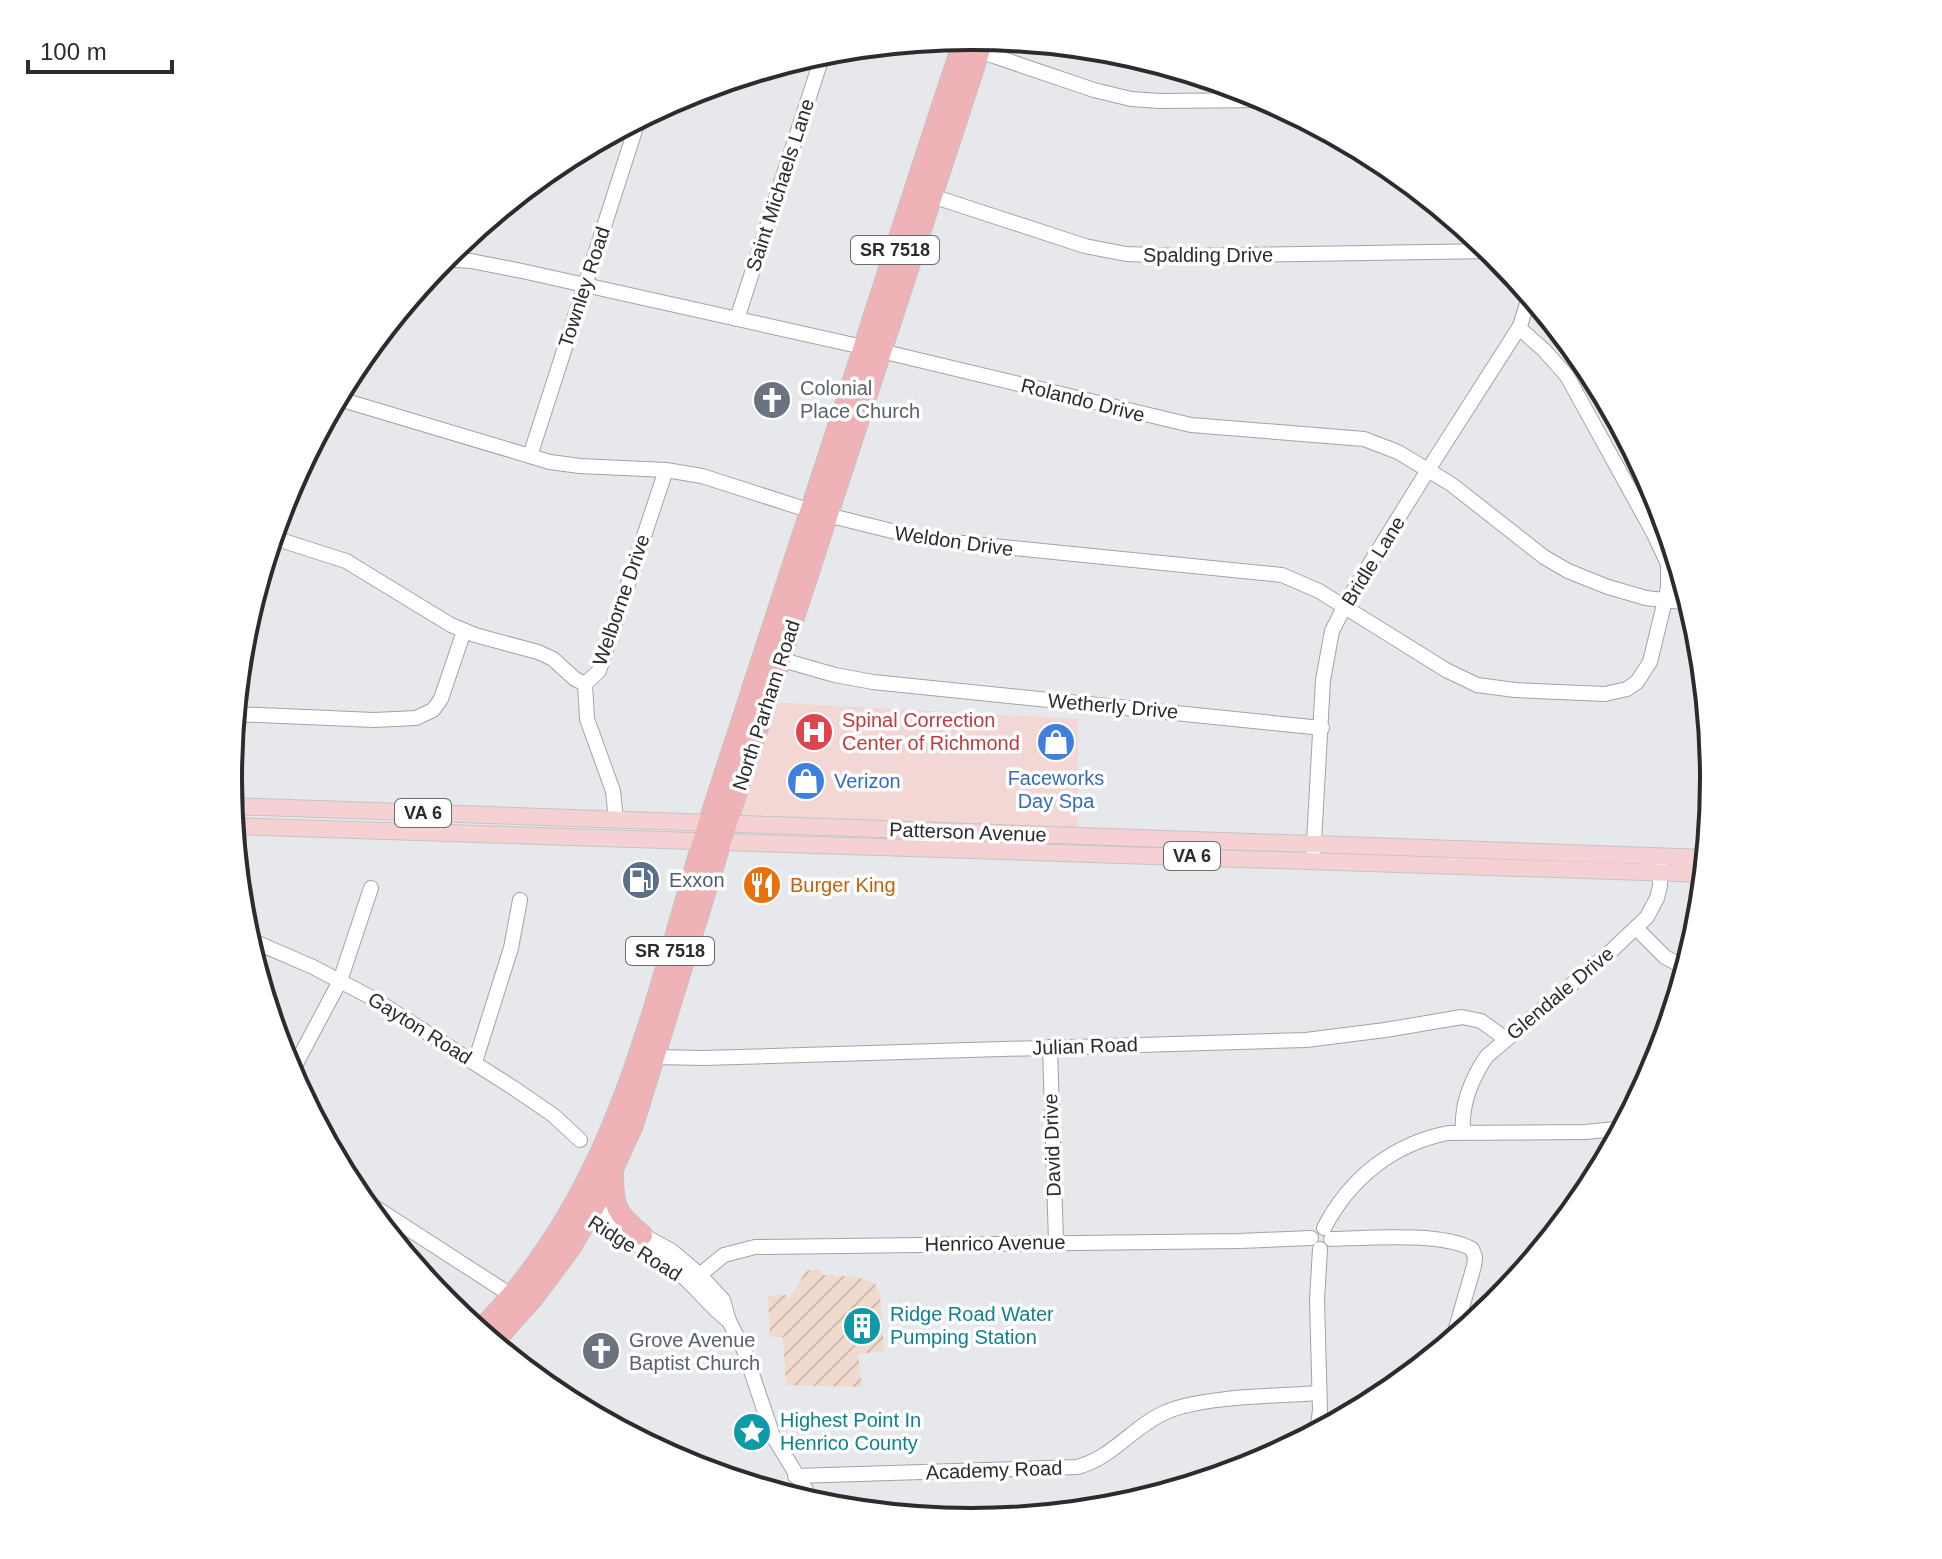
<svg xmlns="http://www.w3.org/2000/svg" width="1942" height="1559" font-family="Arial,sans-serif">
  <defs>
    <pattern id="industrial-furrows" width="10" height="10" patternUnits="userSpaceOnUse" patternTransform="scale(2)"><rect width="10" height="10" fill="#f0d9cd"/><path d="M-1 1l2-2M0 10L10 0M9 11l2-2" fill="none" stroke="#cebab0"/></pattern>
  </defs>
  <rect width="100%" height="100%" fill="#e7e8ec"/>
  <path fill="#f2d7d5" d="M 767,702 L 1078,719 L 1078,827 L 1051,838 L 726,824 Z"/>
  <path fill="url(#industrial-furrows)" d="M 821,1269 L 823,1275 L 857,1277 L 875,1284 L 880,1294 L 884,1351 L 858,1354 L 862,1387 L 786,1385 L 783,1337 L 770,1337 L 768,1296 L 786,1295 L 788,1301 L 806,1271 Z"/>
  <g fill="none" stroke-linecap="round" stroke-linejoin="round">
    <g stroke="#a3a3a7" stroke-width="16">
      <g id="minor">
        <path d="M 934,40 L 979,51 L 1094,90 L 1131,99 L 1160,101 L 1269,100"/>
        <path d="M 932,196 L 1085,246 L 1126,254 L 1179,256 L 1493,251"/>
        <path d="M 441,259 L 471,261 L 522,271 L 881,351 L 1191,425 L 1364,439 L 1398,452 L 1451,484 L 1544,557 L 1568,571 L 1608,587 L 1646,598 L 1691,603"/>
        <path d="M 737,319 L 824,51"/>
        <path d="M 336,398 L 550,462 L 580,466 L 666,470 L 702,476 L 811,511 L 924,539 L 1282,575 L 1319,591 L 1446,670 L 1477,685 L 1515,690 L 1605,694 L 1627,689 L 1637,682 L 1650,662 L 1668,588 L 1668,564 L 1654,534 L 1567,376 L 1544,350 L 1519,328"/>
        <path d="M 530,456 L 639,118"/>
        <path d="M 271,537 L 346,561 L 451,625 L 475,635 L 538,652 L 553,659 L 575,679 L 585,684"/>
        <path d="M 772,657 L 835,675 L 873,682 L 1322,728"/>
        <path d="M 234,714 L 374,720 L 416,718 L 433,710 L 441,699 L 464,631"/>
        <path d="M 616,820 L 613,791 L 587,719 L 585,684 L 599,671 L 666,470"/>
        <path d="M 1313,860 L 1323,680 L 1332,631 L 1350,596 L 1428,470 L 1520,326 L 1530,294"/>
        <path d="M 1636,928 L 1665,957 L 1680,965"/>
        <path d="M 246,938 L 313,967 L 374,999 L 515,1089 L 553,1115 L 580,1140"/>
        <path d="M 1050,1047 L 1056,1242"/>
        <path d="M 656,1057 L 703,1058 L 1306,1040 L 1385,1030 L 1462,1017 L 1481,1021 L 1506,1039"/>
        <path d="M 475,1062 L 511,948 L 520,900"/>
        <path d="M 290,1075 L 340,981 L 371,888"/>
        <path d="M 1463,1132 C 1461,1104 1471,1079 1487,1056 L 1609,953 L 1647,917 L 1657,898 L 1660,886 L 1661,856"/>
        <path d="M 353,1193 L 517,1299"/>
        <path d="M 586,1204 L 672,1251 L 699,1274 L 723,1300 L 729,1321 L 744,1350 L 773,1436 L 815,1505"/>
        <path d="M 581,1215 C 614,1232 650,1250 679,1273 C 697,1288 710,1307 729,1321"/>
        <path d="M 1324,1228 C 1350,1178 1393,1144 1448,1133 L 1586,1132 L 1624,1128"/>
        <path d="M 1331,1239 C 1367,1238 1442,1232 1472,1249 L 1475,1257 L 1474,1266 L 1452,1342"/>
        <path d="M 690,1283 L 724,1255 L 755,1247 L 1239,1241 L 1311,1238"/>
        <path d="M 1317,1433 L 1320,1410 L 1317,1300 L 1320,1249"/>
        <path d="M 795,1476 L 1077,1467 C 1113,1458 1133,1426 1166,1412 C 1202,1396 1278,1396 1319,1393"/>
      </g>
    </g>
    <g stroke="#c4c4c4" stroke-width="18">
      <g id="major">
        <path d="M 230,806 L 1707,858"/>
        <path d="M 232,826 L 1705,874"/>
      </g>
    </g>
    <g stroke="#c4c4c4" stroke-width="22">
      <g id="highway">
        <path d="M 613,1175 C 613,1208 617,1214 642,1235"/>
        <path d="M 478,1332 C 624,1187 653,996 713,809 C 745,709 779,609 811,509 C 863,352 912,194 965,37"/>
        <path d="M 492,1344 L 533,1298 L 571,1247 L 602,1193 L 633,1125 L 730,813 L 984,37"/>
      </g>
    </g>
    <use href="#minor" stroke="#fff" stroke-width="14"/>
    <use href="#major" stroke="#f5d1d4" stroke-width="16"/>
    <use href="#highway" stroke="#efb3b7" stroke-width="20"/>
  </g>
  <defs>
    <g id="church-disc" transform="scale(2)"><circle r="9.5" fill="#6b7280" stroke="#fff"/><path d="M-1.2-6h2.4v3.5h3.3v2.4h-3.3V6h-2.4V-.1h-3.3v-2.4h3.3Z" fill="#fff"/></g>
    <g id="hospital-disc" transform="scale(2)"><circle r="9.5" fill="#e0444e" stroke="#fff"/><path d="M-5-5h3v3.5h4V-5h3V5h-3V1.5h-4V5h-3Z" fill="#fff"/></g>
    <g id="shop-disc" transform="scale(2)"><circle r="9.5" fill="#3f7fe0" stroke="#fff"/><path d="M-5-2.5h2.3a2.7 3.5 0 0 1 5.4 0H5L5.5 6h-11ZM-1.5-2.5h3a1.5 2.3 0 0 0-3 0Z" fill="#fff"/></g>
    <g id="fuel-disc" transform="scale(2)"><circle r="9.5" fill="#5c6f8a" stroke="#fff"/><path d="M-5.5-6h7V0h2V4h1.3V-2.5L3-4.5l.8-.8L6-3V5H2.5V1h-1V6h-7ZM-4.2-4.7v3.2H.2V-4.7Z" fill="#fff"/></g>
    <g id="restaurant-disc" transform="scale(2)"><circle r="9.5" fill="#e8710a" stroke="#fff"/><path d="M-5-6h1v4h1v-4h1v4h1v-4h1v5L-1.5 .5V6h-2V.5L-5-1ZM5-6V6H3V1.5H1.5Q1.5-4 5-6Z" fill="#fff"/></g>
    <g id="building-disc" transform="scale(2)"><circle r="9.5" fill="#0f9aa8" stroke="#fff"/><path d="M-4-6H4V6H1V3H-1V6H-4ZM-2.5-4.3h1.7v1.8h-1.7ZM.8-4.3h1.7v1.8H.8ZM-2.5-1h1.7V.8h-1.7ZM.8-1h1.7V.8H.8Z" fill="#fff"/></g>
    <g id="sight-disc" transform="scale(2)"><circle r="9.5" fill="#0f9aa8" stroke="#fff"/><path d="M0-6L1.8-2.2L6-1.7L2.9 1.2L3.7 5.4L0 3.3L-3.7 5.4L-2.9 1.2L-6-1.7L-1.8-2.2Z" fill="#fff"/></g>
  </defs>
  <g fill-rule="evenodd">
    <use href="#church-disc" x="772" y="400"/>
    <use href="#hospital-disc" x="814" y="732"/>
    <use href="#shop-disc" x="1056" y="742"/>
    <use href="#shop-disc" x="806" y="781"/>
    <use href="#fuel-disc" x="641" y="880"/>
    <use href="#restaurant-disc" x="762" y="885"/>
    <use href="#building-disc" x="862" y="1326"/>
    <use href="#church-disc" x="601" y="1351"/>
    <use href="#sight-disc" x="752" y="1432"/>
  </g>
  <g text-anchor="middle" stroke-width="7" stroke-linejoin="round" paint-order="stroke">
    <g fill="#fff" stroke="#6b6b6c" stroke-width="2">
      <rect x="851" y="236" width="88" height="28" rx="6"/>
      <rect x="395" y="799" width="56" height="28" rx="6"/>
      <rect x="1164" y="842" width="56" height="28" rx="6"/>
      <rect x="626" y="937" width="88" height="28" rx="6"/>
    </g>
    <g font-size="18" font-weight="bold" fill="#2c2c2d">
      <text x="895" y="256">SR 7518</text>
      <text x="423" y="819">VA 6</text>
      <text x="1192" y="862">VA 6</text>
      <text x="670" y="957">SR 7518</text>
    </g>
    <g font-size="20" fill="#2c2c2d" stroke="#fff">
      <text transform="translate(780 185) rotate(-72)" y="7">Saint Michaels Lane</text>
      <text x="1208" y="262">Spalding Drive</text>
      <text transform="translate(584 287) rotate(-72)" y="7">Townley Road</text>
      <text transform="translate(1083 400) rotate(14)" y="7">Rolando Drive</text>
      <text transform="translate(954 541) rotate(8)" y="7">Weldon Drive</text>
      <text transform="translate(1373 561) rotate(-58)" y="7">Bridle Lane</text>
      <text transform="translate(621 600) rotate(-71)" y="7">Welborne Drive</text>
      <text transform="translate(766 705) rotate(-72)" y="7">North Parham Road</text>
      <text transform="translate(1113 706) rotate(5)" y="7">Wetherly Drive</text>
      <text transform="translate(968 832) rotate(2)" y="7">Patterson Avenue</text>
      <text transform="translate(1560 993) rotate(-40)" y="7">Glendale Drive</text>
      <text transform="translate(420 1028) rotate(32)" y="7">Gayton Road</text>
      <text transform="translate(1085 1046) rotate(-2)" y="7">Julian Road</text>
      <text transform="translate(1052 1145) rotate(-92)" y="7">David Drive</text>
      <text transform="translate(995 1243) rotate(-1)" y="7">Henrico Avenue</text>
      <text transform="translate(635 1248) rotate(32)" y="7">Ridge Road</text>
      <text transform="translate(994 1470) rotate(-2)" y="7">Academy Road</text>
    </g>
    <g font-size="20" fill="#5b616d" stroke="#fff" text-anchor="start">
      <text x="800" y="395">Colonial<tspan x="800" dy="23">Place Church</tspan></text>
      <text x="629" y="1347">Grove Avenue<tspan x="629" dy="23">Baptist Church</tspan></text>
    </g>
    <g font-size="20" fill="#be3a42" stroke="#fff" text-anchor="start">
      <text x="842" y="727">Spinal Correction<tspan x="842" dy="23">Center of Richmond</tspan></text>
    </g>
    <g font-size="20" fill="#366cbe" stroke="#fff">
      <text x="1056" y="785">Faceworks<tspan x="1056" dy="23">Day Spa</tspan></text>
      <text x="834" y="788" text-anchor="start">Verizon</text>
    </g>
    <g font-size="20" fill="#4e5e75" stroke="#fff" text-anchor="start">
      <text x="669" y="887">Exxon</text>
    </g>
    <g font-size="20" fill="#c56008" stroke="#fff" text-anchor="start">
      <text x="790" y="892">Burger King</text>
    </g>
    <g font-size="20" fill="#0d838f" stroke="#fff" text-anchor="start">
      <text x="890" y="1321">Ridge Road Water<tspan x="890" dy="23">Pumping Station</tspan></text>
      <text x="780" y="1427">Highest Point In<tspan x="780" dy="23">Henrico County</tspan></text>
    </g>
  </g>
  <path d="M0 0H1942V1559H0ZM242 779a729 729 0 1 1 1458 0a729 729 0 1 1-1458 0Z" fill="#fff" fill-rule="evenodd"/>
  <path fill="none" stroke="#2c2c2d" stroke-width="4" d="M242 779a729 729 0 1 1 1458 0a729 729 0 1 1-1458 0Z"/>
  <path d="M28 60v12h144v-12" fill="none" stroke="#2c2c2d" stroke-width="4"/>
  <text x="40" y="60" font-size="24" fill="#2c2c2d" stroke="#ffffff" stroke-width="6" paint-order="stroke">100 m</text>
</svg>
